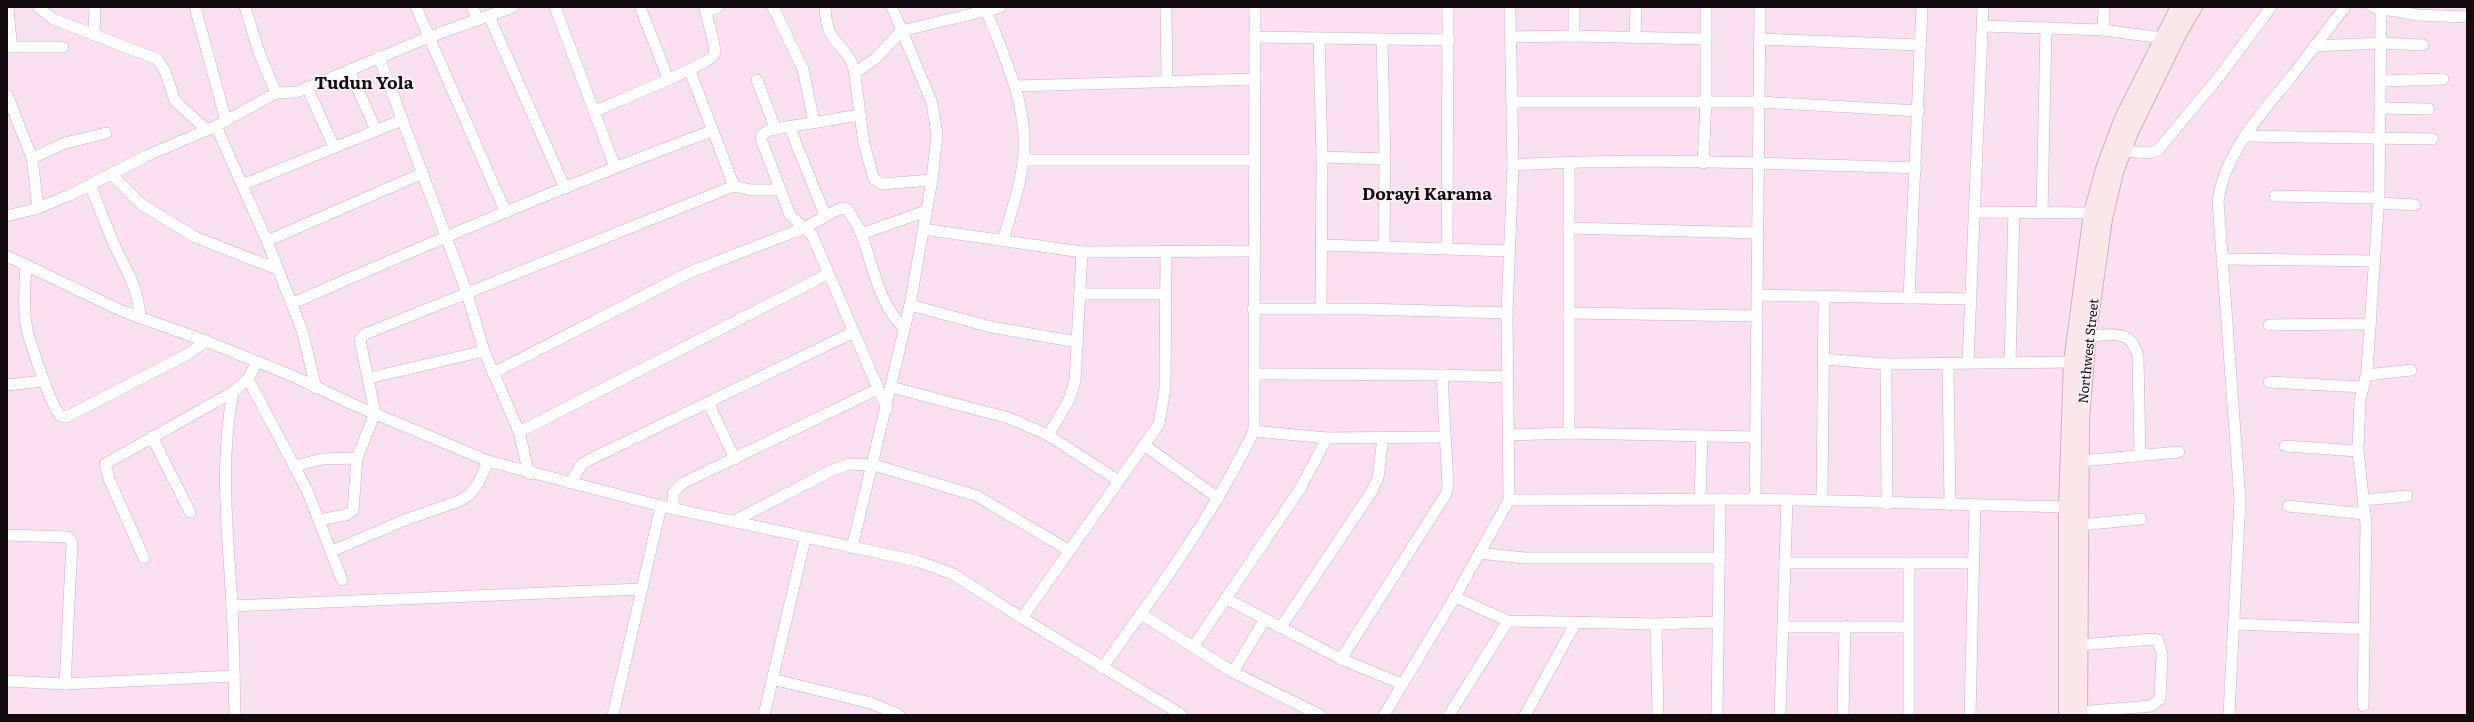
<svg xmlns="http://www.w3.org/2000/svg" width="2474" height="722" font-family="Literata,serif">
  <rect width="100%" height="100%" fill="#fbe0f1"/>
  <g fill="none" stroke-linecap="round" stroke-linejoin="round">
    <g stroke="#c9afc0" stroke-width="12">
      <g id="minor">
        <path d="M 38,7 L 53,19 L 157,59 L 165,71 L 175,101 L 207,130"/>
        <path d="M 195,7 L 226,121"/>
        <path d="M 245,7 L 260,55 L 276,93"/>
        <path d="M 416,7 L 506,213"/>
        <path d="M 472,7 L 478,19"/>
        <path d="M 555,7 L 615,167"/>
        <path d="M 640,7 L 668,78"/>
        <path d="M 773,7 L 803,69 L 814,122"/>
        <path d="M 825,7 C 826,46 845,41 854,69 L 864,144 L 874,179 L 882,184 L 932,180"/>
        <path d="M 1166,7 L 1167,82"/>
        <path d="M 1574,7 L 1574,36"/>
        <path d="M 2373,7 L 2417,15 L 2467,17"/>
        <path d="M 705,12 L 718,7"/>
        <path d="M 987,12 C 1005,60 1030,109 1023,162 C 1020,189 1010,215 1003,241"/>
        <path d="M 489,16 L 565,188"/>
        <path d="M 1984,26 L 2103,30 L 2163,38"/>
        <path d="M 2103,30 L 2104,7"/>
        <path d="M 94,35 L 95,7"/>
        <path d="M 1255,37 L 1449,40"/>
        <path d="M 1511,37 L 1574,36 L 1706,39"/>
        <path d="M 1635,37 L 1636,7"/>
        <path d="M 1319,38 L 1322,157 L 1321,309"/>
        <path d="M 1382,39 L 1385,159 L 1384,247"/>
        <path d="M 1760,39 L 1920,45"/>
        <path d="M 7,46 L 11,42 L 8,7"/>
        <path d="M 2314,46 L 2381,43 L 2423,45"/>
        <path d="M 7,47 L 63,47"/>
        <path d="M 379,57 L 467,293 L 484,351 L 519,432 L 529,474"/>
        <path d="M 349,70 L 376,130"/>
        <path d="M 690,71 L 734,186"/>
        <path d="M 855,73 L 876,58 L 901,31 L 1001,7"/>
        <path d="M 757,80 L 775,128"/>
        <path d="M 2381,81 L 2443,79"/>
        <path d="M 1015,86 L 1255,79"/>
        <path d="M 307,87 L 334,147"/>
        <path d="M 7,95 L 32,158 L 38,208"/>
        <path d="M 1512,102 L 1759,102 L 1919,111"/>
        <path d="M 2381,108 L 2429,109"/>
        <path d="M 595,111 C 611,104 711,63 714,55 C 717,46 706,18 705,7"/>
        <path d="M 860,115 L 769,130 L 762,135 L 761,139 L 790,215 L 812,235 L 887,409"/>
        <path d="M 216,126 L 267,241 L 302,330 L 316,388"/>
        <path d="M 789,126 L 825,215"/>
        <path d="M 2246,136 L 2433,139"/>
        <path d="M 2123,151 L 2150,153 L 2158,150 L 2218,78 L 2271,7"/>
        <path d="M 1322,157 L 1385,159"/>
        <path d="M 32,158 L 65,143 L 106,133"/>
        <path d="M 1023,160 L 1255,160"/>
        <path d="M 1703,163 L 1706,101 L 1706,7"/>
        <path d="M 1513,165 C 1646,157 1781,164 1916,168"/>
        <path d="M 112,175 L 141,204 L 195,237 L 277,269"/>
        <path d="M 90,185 C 98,204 105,223 113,242 C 126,271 138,285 140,318"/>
        <path d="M 242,185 L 402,120"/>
        <path d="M 2275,196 L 2379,198"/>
        <path d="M 2379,203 L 2415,205"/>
        <path d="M 1975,212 L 2092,213"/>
        <path d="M 2042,212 L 2046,28"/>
        <path d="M 7,216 L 38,208 L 70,195 L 146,156 L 216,126 L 276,93 L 297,92 L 429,37 L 513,7"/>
        <path d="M 1569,228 L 1758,233"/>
        <path d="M 923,229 L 1082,252 L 1253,251"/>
        <path d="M 861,234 L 926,211"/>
        <path d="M 267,241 L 423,173"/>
        <path d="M 1322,245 L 1509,251"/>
        <path d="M 1447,248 L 1448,7"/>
        <path d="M 7,256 L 122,311 L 206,341 L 295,377 L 352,404 L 488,461 L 661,506 L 917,561 L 953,574 L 1022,618 L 1182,715"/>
        <path d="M 2222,259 L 2375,261"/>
        <path d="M 26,265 C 25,284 23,305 26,324 C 28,337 52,410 61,416 L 66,417 L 188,354 L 206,341"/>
        <path d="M 1080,294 L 1165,294"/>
        <path d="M 1757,295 L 1971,299"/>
        <path d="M 1909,298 L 1922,7"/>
        <path d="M 291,304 C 430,243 570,183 712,131"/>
        <path d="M 910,305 L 991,327 L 1078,342"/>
        <path d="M 1253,309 L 1363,309 L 1507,313"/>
        <path d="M 1569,313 L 1757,316"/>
        <path d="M 2269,325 L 2370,324"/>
        <path d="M 2088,336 C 2112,335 2132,328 2138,357 L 2140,456"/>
        <path d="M 1823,359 L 1886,364 L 2072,362"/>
        <path d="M 2010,361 L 2014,212"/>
        <path d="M 1968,362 L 1983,7"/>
        <path d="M 1886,364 L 1887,504"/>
        <path d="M 1948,364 L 1950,505"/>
        <path d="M 493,373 L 690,272 L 804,228 L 841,208 L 847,209 C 852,217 858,225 861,233 C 872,262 880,309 905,328"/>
        <path d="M 1256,374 L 1442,375 L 1507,377"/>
        <path d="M 2367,375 L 2411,370"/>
        <path d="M 369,378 L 484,351"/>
        <path d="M 248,379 L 307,490 L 342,580"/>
        <path d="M 2269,382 L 2364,387"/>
        <path d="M 7,385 L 44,381"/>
        <path d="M 891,387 L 1009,418 L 1048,435 L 1119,481"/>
        <path d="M 233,392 C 219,467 228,531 232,606 C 234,642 234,679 235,715"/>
        <path d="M 709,404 L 735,459"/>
        <path d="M 1254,431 L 1327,438 L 1444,437"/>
        <path d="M 519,432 L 828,274"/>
        <path d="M 1569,433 L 1569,162"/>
        <path d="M 1048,435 L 1069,400 L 1075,381 L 1082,252"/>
        <path d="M 1508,435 L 1569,433 L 1756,437"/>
        <path d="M 152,437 L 190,512"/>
        <path d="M 1144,445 L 1218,498"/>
        <path d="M 2285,446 L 2358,451"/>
        <path d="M 2081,461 L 2179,452"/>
        <path d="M 295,466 L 322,459 L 357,458"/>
        <path d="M 570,483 L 582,464 L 593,458 L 854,332"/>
        <path d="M 1700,499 L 1702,436"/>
        <path d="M 1755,499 L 1760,7"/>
        <path d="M 1509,500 L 1755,499 L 2067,507"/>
        <path d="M 2363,500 L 2407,496"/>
        <path d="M 1822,501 L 1824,298"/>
        <path d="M 2288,506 L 2365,514"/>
        <path d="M 673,509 L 673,493 L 683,483 L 878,389"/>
        <path d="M 320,520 L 346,515 L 353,510 L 357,458 L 375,413 L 360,340 L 365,334 L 734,186 L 751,190 L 779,190"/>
        <path d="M 732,522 L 833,470 L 849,464 L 874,465 L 977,496 L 1070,551"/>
        <path d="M 2080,525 L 2141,519"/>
        <path d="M 7,535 L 68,537 L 72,542 L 65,684"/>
        <path d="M 852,548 L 910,305 L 932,180 L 937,134 L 932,103 L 892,7"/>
        <path d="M 332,551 L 405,520 L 459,501 L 469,495 L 478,484 L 488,461"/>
        <path d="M 1479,553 L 1524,558 L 1720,558"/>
        <path d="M 144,558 L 109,479 L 105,464 L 233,392 L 248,379 L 257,362"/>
        <path d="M 1785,563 L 1974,563"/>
        <path d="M 1909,563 L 1909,715"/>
        <path d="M 1455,597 L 1508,621 L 1656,624 L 1717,622"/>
        <path d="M 1225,598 L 1341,659 L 1402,684"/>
        <path d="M 232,606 L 642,589"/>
        <path d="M 1141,614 L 1233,672 L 1320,715"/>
        <path d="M 1022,618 L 1159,424 L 1165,388 L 1166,251"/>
        <path d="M 1656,624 L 1658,715"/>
        <path d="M 2235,624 L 2364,629"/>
        <path d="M 1281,627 L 1372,491 L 1378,478 L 1383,438"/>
        <path d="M 1783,627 L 1908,627"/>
        <path d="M 2079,645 L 2154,639 L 2158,640 L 2162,654 L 2160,699 L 2151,706 L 2079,712"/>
        <path d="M 1193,647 L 1300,489 L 1327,438"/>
        <path d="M 1341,659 L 1446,494 L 1448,487 L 1442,375"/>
        <path d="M 1102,668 C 1157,592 1213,515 1254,431 L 1255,7"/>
        <path d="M 1233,672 L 1265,619"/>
        <path d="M 772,679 L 871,703 L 899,715"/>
        <path d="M 7,681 L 65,684 L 234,676"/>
        <path d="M 2363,706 L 2366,524 L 2358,451 L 2360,400 L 2367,371 L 2379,196 L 2381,9"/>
        <path d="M 613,715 L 661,506"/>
        <path d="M 764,715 L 805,539"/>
        <path d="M 1384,715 L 1455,597 L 1509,500 L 1507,313 L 1513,165 L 1510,7"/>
        <path d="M 1449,715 L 1508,621"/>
        <path d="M 1525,715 L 1575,624"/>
        <path d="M 1717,715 L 1720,499"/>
        <path d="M 1780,715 L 1787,500"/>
        <path d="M 1843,715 L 1845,626"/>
        <path d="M 1970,715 L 1975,506"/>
        <path d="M 2229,715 L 2240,500 L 2218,201 C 2225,152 2261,114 2291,77 C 2309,54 2327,30 2345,7"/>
      </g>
    </g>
    <g stroke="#c9afc0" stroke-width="18">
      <g id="secondary">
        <path d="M 2067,715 L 2067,507 L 2072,362 L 2092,213 L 2104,169 L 2123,118 L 2179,7"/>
        <path d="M 2079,715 L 2081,420 L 2088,332 L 2104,219 L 2115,172 L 2130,132 L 2178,34 L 2194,7"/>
      </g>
    </g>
    <use href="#minor" stroke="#fff" stroke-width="11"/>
    <use href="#secondary" stroke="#fee7ea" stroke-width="16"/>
  </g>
  <g text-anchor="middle" stroke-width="3.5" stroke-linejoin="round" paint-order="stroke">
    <g font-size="13" fill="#130b10" stroke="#fdf2f9">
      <text transform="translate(2088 351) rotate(-84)" y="5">Northwest Street</text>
    </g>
    <g font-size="17" font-weight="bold" fill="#130b10" stroke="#fdf2f9">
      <text x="364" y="89">Tudun Yola</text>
      <text x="1427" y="200">Dorayi Karama</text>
    </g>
  </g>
  <rect width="2474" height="722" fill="none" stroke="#130b10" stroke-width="16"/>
</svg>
